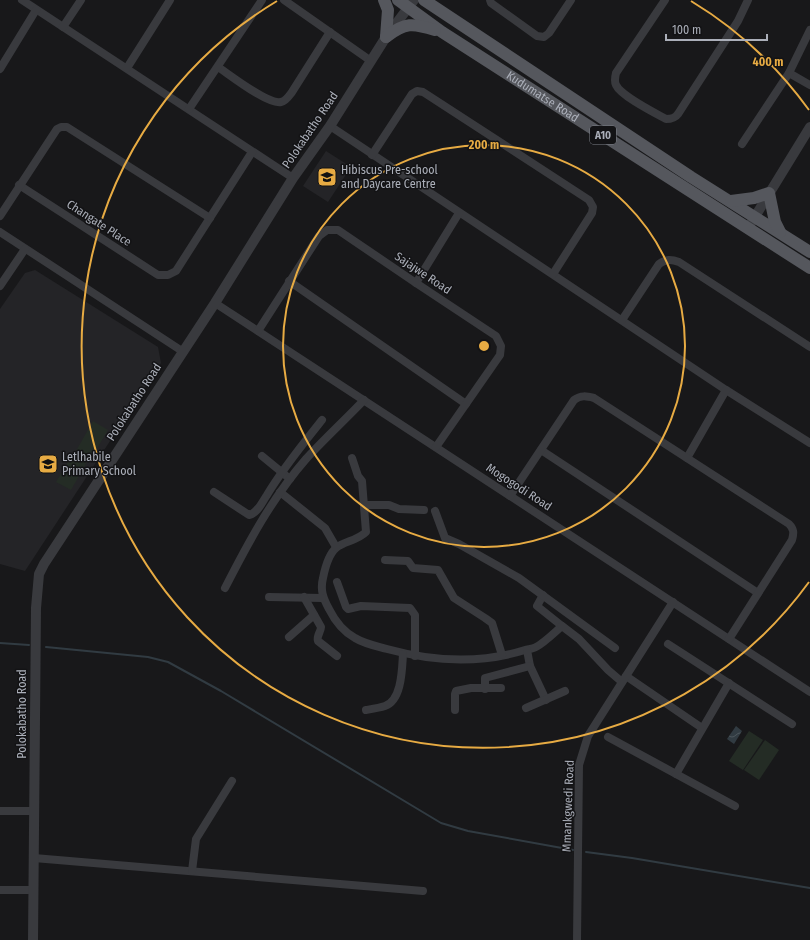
<svg xmlns="http://www.w3.org/2000/svg" width="810" height="940" font-family="'Fira Sans Condensed',sans-serif">
  <defs>
    <pattern id="water-waves" width="16" height="10" patternUnits="userSpaceOnUse"><rect width="16" height="10" fill="#313b42"/><path d="M0 5q4-4 8 0t8 0" fill="none" stroke="#4c555b"/></pattern>
  </defs>
  <rect width="100%" height="100%" fill="#18181a"/>
  <g fill="#242427">
    <path d="M 326,151 L 351,167 L 328,202 L 303,186 Z"/>
    <path d="M 35,270 L 158,347 L 161,363 L 25,571 L 0,564 L 0,309 L 25,273 Z"/>
  </g>
  <g fill="#242c25">
    <path d="M 93,421 L 108,430 L 90,460 L 76,451 Z"/>
    <path d="M 74,452 L 88,460 L 71,490 L 56,482 Z"/>
    <path d="M 749,731 L 763,740 L 743,770 L 729,761 Z"/>
    <path d="M 765,740 L 779,750 L 759,780 L 744,770 Z"/>
  </g>
  <path fill="url(#water-waves)" d="M 736,726 L 742,731 L 734,744 L 727,739 Z"/>
  <g fill="none" stroke-linecap="round" stroke-linejoin="round">
    <g stroke="#313b42" stroke-width="2">
      <path d="M 0,643 L 29,645"/>
      <path d="M 46,647 L 148,657 L 168,662 L 221,691 L 441,823 L 468,831 L 573,850"/>
      <path d="M 586,852 L 632,858 L 810,888"/>
    </g>
    <g stroke="#393a3e" stroke-width="8">
      <path d="M 22,0 L 293,178"/>
      <path d="M 284,0 L 371,61"/>
      <path d="M 490,0 L 491,3 L 537,36 L 544,37 L 549,33 L 571,0"/>
      <path d="M 665,0 L 616,73 C 615,77 614,81 616,85 C 621,96 655,113 666,119 C 672,119 675,118 678,114 L 738,21 L 748,0"/>
      <path d="M 63,27 L 81,0"/>
      <path d="M 218,67 C 230,75 268,105 281,102 C 286,101 289,96 292,92 L 330,32"/>
      <path d="M 127,68 L 170,0"/>
      <path d="M 0,69 L 36,10"/>
      <path d="M 789,73 L 810,85"/>
      <path d="M 189,109 L 262,0"/>
      <path d="M 330,126 L 726,390 L 810,443"/>
      <path d="M 742,144 L 789,73 L 810,30"/>
      <path d="M 372,155 L 412,94 L 417,91 L 423,92 L 589,200 L 593,207 L 592,213 L 553,274"/>
      <path d="M 19,185 L 158,275 L 168,275 L 176,271 L 252,152"/>
      <path d="M 0,216 L 57,129 L 61,127 L 67,127 L 210,218"/>
      <path d="M 0,232 L 182,351"/>
      <path d="M 289,281 L 466,404"/>
      <path d="M 416,283 L 459,213"/>
      <path d="M 0,286 L 25,249"/>
      <path d="M 215,303 L 810,692"/>
      <path d="M 622,320 L 659,264 C 666,259 671,259 679,262 L 810,347"/>
      <path d="M 258,331 L 319,236 L 327,230 L 338,230 L 416,283 L 496,336 L 501,346 L 500,355 L 436,447"/>
      <path d="M 541,450 L 758,593"/>
      <path d="M 262,456 L 290,479"/>
      <path d="M 352,458 L 358,476 L 362,481 L 366,532 C 357,541 344,541 336,548 C 329,554 325,568 323,578 C 320,590 323,598 329,609 C 335,621 344,632 355,638 C 365,644 376,646 387,649 C 431,661 480,664 525,650 C 528,649 533,649 536,647 C 544,643 555,632 562,626 L 537,606 L 543,595"/>
      <path d="M 687,458 L 726,390"/>
      <path d="M 214,492 L 249,515 C 258,513 262,502 267,495 C 283,468 303,444 322,420"/>
      <path d="M 280,492 L 325,528 L 336,547"/>
      <path d="M 510,496 L 574,400 C 581,395 586,396 594,398 L 789,524 C 794,529 794,533 792,540 L 729,639"/>
      <path d="M 364,505 L 389,505 L 399,509 L 424,510"/>
      <path d="M 435,511 L 445,538 L 459,544 L 519,578 L 615,648"/>
      <path d="M 385,560 L 408,561 L 413,568 L 438,570 L 454,598 L 485,618 L 492,623 L 502,655"/>
      <path d="M 337,582 L 346,607 L 348,609 L 361,606 L 410,608 L 415,615 L 415,656"/>
      <path d="M 225,588 C 248,543 272,498 306,459 C 324,439 345,420 364,400"/>
      <path d="M 269,597 L 322,598"/>
      <path d="M 304,597 L 321,627 C 321,632 316,636 318,641 L 337,656"/>
      <path d="M 562,626 L 579,639 L 608,670 L 622,682"/>
      <path d="M 289,637 L 314,615"/>
      <path d="M 668,644 L 792,724"/>
      <path d="M 527,650 L 530,666 L 546,700"/>
      <path d="M 626,676 L 702,728"/>
      <path d="M 485,689 L 485,678 L 530,666"/>
      <path d="M 526,708 L 565,691"/>
      <path d="M 366,710 C 372,709 379,708 385,706 C 402,700 402,669 403,654"/>
      <path d="M 455,710 L 455,694 L 456,691 L 471,688 L 501,688"/>
      <path d="M 608,737 L 735,806"/>
      <path d="M 676,774 L 729,683"/>
      <path d="M 0,811 L 34,811"/>
      <path d="M 34,858 L 423,891"/>
      <path d="M 192,871 L 196,839 L 232,781"/>
      <path d="M 0,890 L 33,890"/>
      <path d="M 577,940 L 579,765 L 588,736 L 673,602"/>
    </g>
    <g stroke="#393a3e" stroke-width="10">
      <path d="M 748,228 L 810,127"/>
      <path d="M 33,940 L 36,608 L 39,574 L 44,564 L 215,303 L 293,178 L 330,126 L 386,37 L 414,0"/>
    </g>
    <g stroke="#55575d" stroke-width="12">
      <path d="M 384,0 L 388,10 L 386,37"/>
      <path id="s1" d="M 398,0 L 442,32 L 810,268"/>
      <path d="M 424,0 L 691,177 L 810,252"/>
      <path d="M 386,37 C 405,22 413,23 435,30"/>
      <path d="M 731,201 L 754,198 L 769,193 L 775,222 L 780,232"/>
    </g>
  </g>
  <g fill="none" stroke="#e7ab43" stroke-width="2">
    <circle cx="484" cy="346" r="201"/>
    <path d="M809 582A402 402 0 1 1 277 1M691 1A402 402 0 0 1 809 110"/>
  </g>
  <defs>
    <g id="school-square" transform="scale(1)"><rect x="-9" y="-9" width="18" height="18" rx="4" fill="#e7ab43" stroke="#131315"/><path d="M0-5L7-2L0 1L-7-2ZM-4 1L0 2.5L4 1V4Q0 6-4 4Z" fill="#111"/></g>
  </defs>
  <g fill-rule="evenodd">
    <use href="#school-square" x="327" y="177"/>
    <use href="#school-square" x="48" y="464"/>
  </g>
  <g text-anchor="middle" stroke-width="3" stroke-linejoin="round" paint-order="stroke">
    <rect fill="#131315" stroke="#7d8088" stroke-width="1" x="590" y="126" width="26" height="18" rx="3"/>
    <g font-size="11" font-weight="bold" fill="#abafb9">
      <text x="603" y="139">A10</text>
    </g>
    <g font-size="12" fill="#abafb9" stroke="#131315">
      <text dy="4" stroke="none"><textPath href="#s1" startOffset="174">Kudumatse Road</textPath></text>
      <text transform="translate(310 130) rotate(-56)" y="4">Polokabatho Road</text>
      <text transform="translate(99 223) rotate(33)" y="4">Changate Place</text>
      <text transform="translate(423 273) rotate(34)" y="4">Sajajwe Road</text>
      <text transform="translate(134 402) rotate(-57)" y="4">Polokabatho Road</text>
      <text transform="translate(519 487) rotate(33)" y="4">Mogogodi Road</text>
      <text transform="translate(22 714) rotate(-90)" y="4">Polokabatho Road</text>
      <text transform="translate(568 806) rotate(-88)" y="4">Mmankgwedi Road</text>
    </g>
    <g font-size="12" fill="#abafb9" stroke="#131315" text-anchor="start">
      <text x="341" y="174">Hibiscus Pre-school<tspan x="341" dy="14">and Daycare Centre</tspan></text>
      <text x="62" y="461">Letlhabile<tspan x="62" dy="14">Primary School</tspan></text>
    </g>
  </g>
  <circle cx="484" cy="346" r="6" fill="#e7ab43" stroke="#131315" stroke-width="2"/>
  <g font-size="12" text-anchor="middle" font-weight="bold" fill="#e7ab43" stroke="#131315" stroke-width="3" stroke-linejoin="round" paint-order="stroke">
    <text x="768" y="66">400 m</text>
    <text x="484" y="149">200 m</text>
  </g>
  <path d="M666 34v6h101v-6" fill="none" stroke="#abafb9" stroke-width="2"/>
  <text x="672" y="34" font-size="12" fill="#abafb9" stroke="#131315" stroke-width="3" paint-order="stroke">100 m</text>
</svg>
